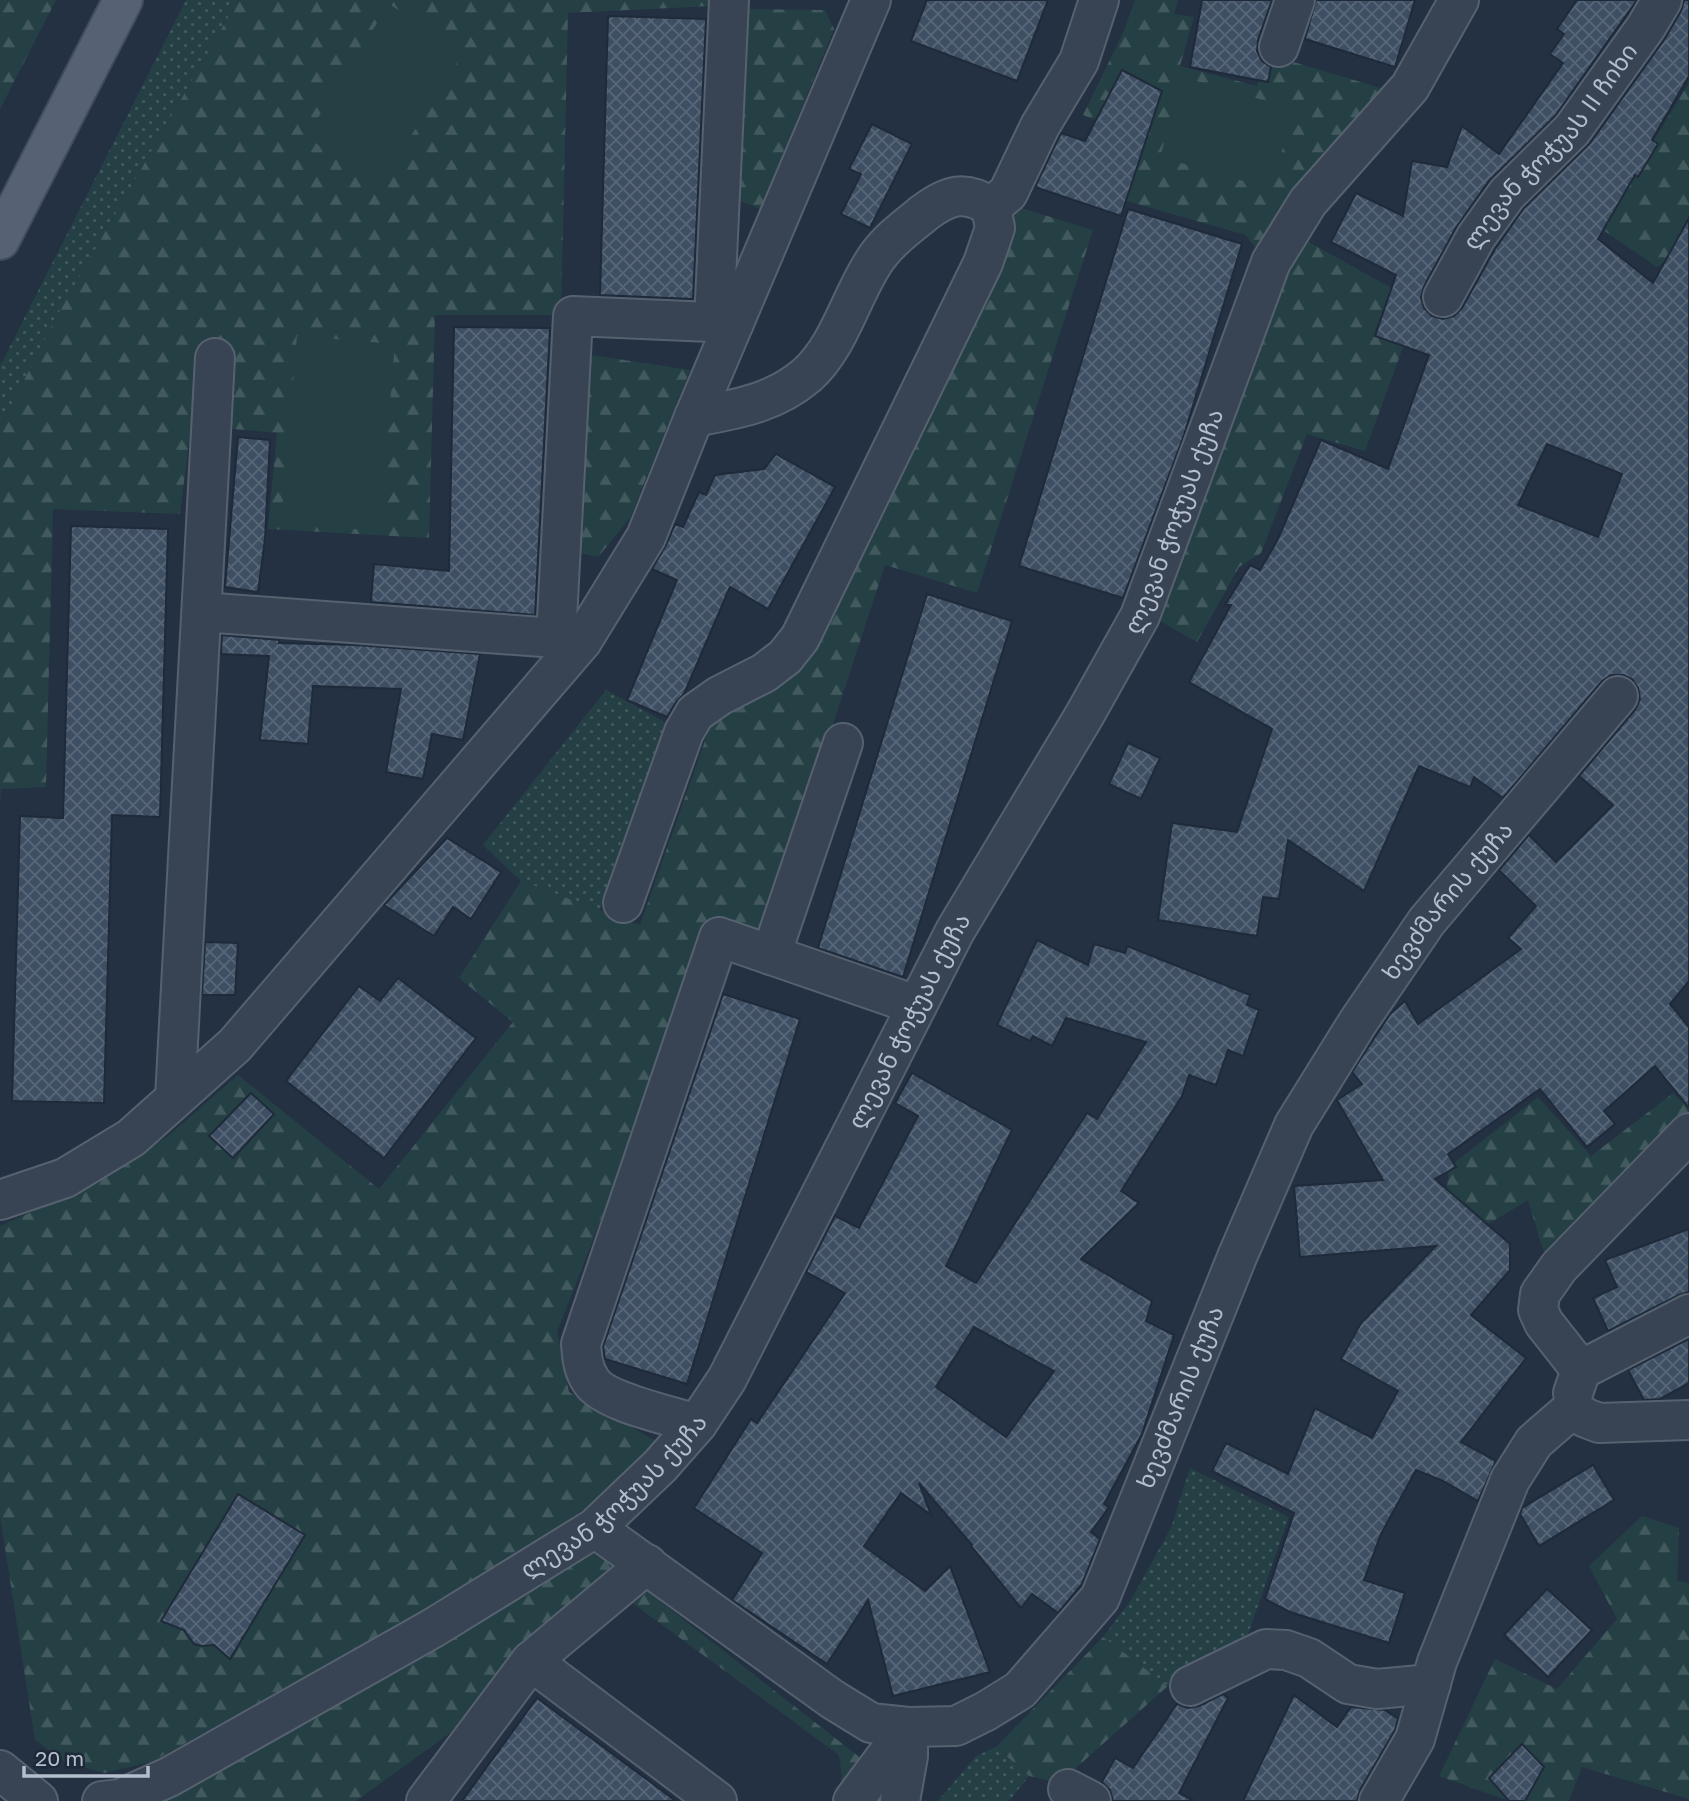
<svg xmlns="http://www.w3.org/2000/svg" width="1689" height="1801" font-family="'Golos Text','Noto Sans Georgian',sans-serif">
  <defs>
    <pattern id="grass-dots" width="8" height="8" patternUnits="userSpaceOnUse" patternTransform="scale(1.75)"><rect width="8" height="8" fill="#254044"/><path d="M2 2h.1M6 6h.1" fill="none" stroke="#425a5e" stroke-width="1.8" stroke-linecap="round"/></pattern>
    <pattern id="forest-firs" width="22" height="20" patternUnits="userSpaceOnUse" patternTransform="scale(1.75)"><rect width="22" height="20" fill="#254044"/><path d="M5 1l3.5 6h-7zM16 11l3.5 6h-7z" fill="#425a5e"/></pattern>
    <pattern id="building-cross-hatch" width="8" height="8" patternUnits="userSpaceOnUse" patternTransform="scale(1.75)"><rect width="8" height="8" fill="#3f4f63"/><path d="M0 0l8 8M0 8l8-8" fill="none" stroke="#586778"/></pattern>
  </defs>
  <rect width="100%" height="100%" fill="#233143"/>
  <g fill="url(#grass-dots)">
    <path d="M 186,0 L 238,0 L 56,318 L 0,427 L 0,366 Z"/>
    <path d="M 606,690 L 672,726 L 600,910 L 521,881 L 483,845 Z"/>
    <path d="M 1190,1468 L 1289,1517 L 1241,1654 L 1168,1686 L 1103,1637 L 1129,1603 L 1171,1528 Z"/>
    <path d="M 996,1747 L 1029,1776 L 1009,1801 L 938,1801 L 976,1756 Z"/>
  </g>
  <g fill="url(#forest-firs)">
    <path d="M 0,0 L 56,0 L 0,109 Z"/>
    <path d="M 238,0 L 711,0 L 711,6 L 568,13 L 561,315 L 435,315 L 429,538 L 268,529 L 277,433 L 191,425 L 180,514 L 53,509 L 46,787 L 1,789 L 0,807 L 0,427 L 56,318 Z"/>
    <path d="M 1135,0 L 1178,0 L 1174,14 L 1194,17 L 1180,66 L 1257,86 L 1267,54 L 1394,92 L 1262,257 L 1246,235 L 1116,198 L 1136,135 L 1083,115 L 1123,33 Z"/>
    <path d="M 739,9 L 825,10 L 834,29 L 760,209 L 736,199 Z"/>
    <path d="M 1689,83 L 1689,244 L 1657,267 L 1600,228 Z"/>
    <path d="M 1018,207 L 1093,230 L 977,593 L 885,565 L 754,966 L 706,950 L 557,1332 L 569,1392 L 656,1441 L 634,1464 L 543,1546 L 153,1761 L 105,1773 L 65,1762 L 35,1740 L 0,1516 L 0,1226 L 83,1189 L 168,1136 L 238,1075 L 379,1189 L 513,1022 L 459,978 L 521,881 L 640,925 L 712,721 L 823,621 Z"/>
    <path d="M 1307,241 L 1393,289 L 1375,331 L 1406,339 L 1365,451 L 1307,434 L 1261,553 L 1239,567 L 1197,642 L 1160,621 L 1277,295 Z"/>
    <path d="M 591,355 L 690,370 L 630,518 L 598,557 L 580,553 Z"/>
    <path d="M 1673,1093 L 1689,1108 L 1689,1115 L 1544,1253 L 1528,1200 L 1465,1238 L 1445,1205 L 1449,1167 L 1538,1097 L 1591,1156 Z"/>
    <path d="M 1642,1516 L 1679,1528 L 1677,1581 L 1689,1583 L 1689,1799 L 1582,1767 L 1569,1801 L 1509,1801 L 1439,1776 L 1495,1659 L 1557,1689 L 1617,1619 L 1589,1566 Z"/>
    <path d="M 592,1548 L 876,1770 L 837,1801 L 842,1777 L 839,1755 L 631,1602 L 356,1801 L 164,1801 Z"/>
    <path d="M 1103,1637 L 1168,1686 L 1059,1783 L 1029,1776 L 996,1747 Z"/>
  </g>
  <g fill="#254044">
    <path d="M 389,4 L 464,51 L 381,184 L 306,137 Z"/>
    <path d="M 1183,77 L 1294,109 L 1271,189 L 1160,157 Z"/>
    <path d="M 297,336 L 395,344 L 379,531 L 281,523 Z"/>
  </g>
  <g fill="url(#building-cross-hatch)" stroke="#1f2a3a" stroke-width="2" fill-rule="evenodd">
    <path d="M 927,0 L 1048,0 L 1017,81 L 911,41 Z"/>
    <path d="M 1202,0 L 1272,0 L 1258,40 L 1257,51 L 1262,61 L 1271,67 L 1268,82 L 1190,67 Z"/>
    <path d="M 1316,0 L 1415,0 L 1395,67 L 1305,39 Z"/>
    <path d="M 1577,0 L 1637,0 L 1555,116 L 1489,181 L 1457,226 L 1424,286 L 1421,298 L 1424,308 L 1432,316 L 1443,319 L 1454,316 L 1462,308 L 1495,249 L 1524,208 L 1590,143 L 1664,40 L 1681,11 L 1684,0 L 1689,0 L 1689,76 L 1652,140 L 1658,144 L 1638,177 L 1635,175 L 1598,239 L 1653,283 L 1689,218 L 1689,981 L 1670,1004 L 1689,1027 L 1689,1108 L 1655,1066 L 1604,1111 L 1615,1124 L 1587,1147 L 1540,1089 L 1448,1154 L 1456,1167 L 1435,1179 L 1510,1244 L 1510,1270 L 1471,1315 L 1526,1358 L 1461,1442 L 1496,1461 L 1478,1501 L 1443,1481 L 1416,1470 L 1381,1534 L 1364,1580 L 1405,1593 L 1389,1643 L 1290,1612 L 1265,1599 L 1294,1513 L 1212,1471 L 1226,1443 L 1288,1474 L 1315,1408 L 1372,1438 L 1398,1391 L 1341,1359 L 1361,1323 L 1436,1246 L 1300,1257 L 1294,1186 L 1383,1180 L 1337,1100 L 1362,1084 L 1352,1072 L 1390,1014 L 1405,1001 L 1418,1024 L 1521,949 L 1508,938 L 1536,906 L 1499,870 L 1529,835 L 1556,862 L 1613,805 L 1579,776 L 1635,710 L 1640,699 L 1638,688 L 1632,679 L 1623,675 L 1611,675 L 1602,681 L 1503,798 L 1474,777 L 1470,787 L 1419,766 L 1364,891 L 1288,840 L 1279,899 L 1263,897 L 1257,936 L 1158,920 L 1172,823 L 1237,832 L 1272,729 L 1189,682 L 1231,605 L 1225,605 L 1250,565 L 1260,570 L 1277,541 L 1321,440 L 1388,469 L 1429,355 L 1375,336 L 1396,275 L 1331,242 L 1356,193 L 1403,216 L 1412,161 L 1447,167 L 1462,126 L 1499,154 L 1563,63 L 1550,54 L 1564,34 L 1557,29 ZM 1547,444 L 1622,474 L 1598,537 L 1518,505 Z"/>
    <path d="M 608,16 L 706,19 L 693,299 L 600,295 Z"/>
    <path d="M 1122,70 L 1162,91 L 1121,216 L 1035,187 L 1061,133 L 1085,141 Z"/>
    <path d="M 872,124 L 912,144 L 870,228 L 841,214 L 861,174 L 849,169 Z"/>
    <path d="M 1128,209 L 1242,244 L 1184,435 L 1123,598 L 1019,566 Z"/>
    <path d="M 454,327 L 550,328 L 535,615 L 371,602 L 374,564 L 449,571 Z"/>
    <path d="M 238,437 L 270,440 L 265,539 L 258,592 L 225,587 Z"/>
    <path d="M 776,454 L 835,487 L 768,609 L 730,587 L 684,694 L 676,702 L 667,717 L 627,700 L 677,580 L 652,569 L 666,545 L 675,524 L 683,527 L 699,492 L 706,495 L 715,475 L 764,469 Z"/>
    <path d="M 71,526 L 168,529 L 160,817 L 112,815 L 104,1103 L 12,1101 L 20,816 L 63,818 Z"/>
    <path d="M 927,594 L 1012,621 L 903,977 L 818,948 Z"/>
    <path d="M 222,635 L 279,640 L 279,643 L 356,645 L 480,654 L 463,740 L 432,734 L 423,779 L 386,772 L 401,689 L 313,686 L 308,744 L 260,740 L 269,656 L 221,654 Z"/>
    <path d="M 1128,743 L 1160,758 L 1141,799 L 1109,784 Z"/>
    <path d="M 447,838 L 501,872 L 471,919 L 453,907 L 434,936 L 384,905 Z"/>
    <path d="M 1037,940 L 1088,965 L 1094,944 L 1125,953 L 1127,946 L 1250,995 L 1247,1005 L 1259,1010 L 1243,1056 L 1228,1050 L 1216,1085 L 1189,1075 L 1182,1096 L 1121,1191 L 1139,1203 L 1081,1259 L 1152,1301 L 1146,1321 L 1174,1335 L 1142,1434 L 1104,1504 L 1109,1507 L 1091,1532 L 1100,1539 L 1082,1584 L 1058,1613 L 1032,1594 L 1021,1608 L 971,1546 L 972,1545 L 919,1483 L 931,1515 L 901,1493 L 864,1546 L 925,1591 L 950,1566 L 990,1672 L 893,1696 L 868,1600 L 827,1664 L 732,1600 L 762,1553 L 694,1508 L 751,1419 L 757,1423 L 845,1293 L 806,1272 L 835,1216 L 859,1228 L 918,1116 L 895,1103 L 912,1073 L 1012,1130 L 946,1266 L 976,1283 L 1087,1113 L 1097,1119 L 1146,1042 L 1066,1018 L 1052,1046 L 1033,1036 L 1030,1041 L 997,1025 ZM 974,1327 L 1054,1371 L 1006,1437 L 936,1387 Z"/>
    <path d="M 205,942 L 238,943 L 235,995 L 202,995 Z"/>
    <path d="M 398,978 L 476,1038 L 384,1158 L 286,1081 L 359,986 L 380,1001 Z"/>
    <path d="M 723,994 L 800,1019 L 687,1384 L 605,1359 L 603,1347 Z"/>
    <path d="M 251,1093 L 274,1114 L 233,1158 L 209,1136 Z"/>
    <path d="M 1689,1229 L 1689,1292 L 1679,1295 L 1608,1331 L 1593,1298 L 1617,1287 L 1605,1260 Z"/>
    <path d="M 1689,1339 L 1689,1383 L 1660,1399 L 1644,1400 L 1628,1370 Z"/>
    <path d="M 1593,1465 L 1614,1500 L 1539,1546 L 1520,1514 L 1522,1508 Z"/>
    <path d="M 238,1494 L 305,1535 L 230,1659 L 214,1645 L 202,1646 L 194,1644 L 184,1630 L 161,1621 Z"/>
    <path d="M 1547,1589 L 1592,1630 L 1548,1677 L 1504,1635 Z"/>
    <path d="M 1223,1694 L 1228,1698 L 1179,1793 L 1194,1801 L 1113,1801 L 1110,1790 L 1102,1782 L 1115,1758 L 1133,1768 L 1177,1704 L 1188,1708 L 1199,1706 Z"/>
    <path d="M 1294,1695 L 1337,1727 L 1351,1707 L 1385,1710 L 1398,1719 L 1395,1730 L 1360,1790 L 1357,1801 L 1243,1801 Z"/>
    <path d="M 537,1698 L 676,1801 L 462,1801 Z"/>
    <path d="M 1522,1744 L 1544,1767 L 1525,1801 L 1509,1801 L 1489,1778 Z"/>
  </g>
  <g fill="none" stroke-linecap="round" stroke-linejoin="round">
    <g stroke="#566170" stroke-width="42">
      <g id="minor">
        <path d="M 1279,47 L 1295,0"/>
        <path d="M 991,207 L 1008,193 L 1040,126 L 1079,61 L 1099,0"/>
        <path id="s1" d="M 1443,297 L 1476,237 L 1507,194 L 1572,130 L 1646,27 L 1662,0"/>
        <path d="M 714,322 L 729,0"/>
        <path d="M 202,612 L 556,638"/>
        <path d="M 582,641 L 556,638 L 573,316 L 734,323"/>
        <path d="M 623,903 L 684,732 L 695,713 L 719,696 L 764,673 L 785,657 L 800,638 L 983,263 L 995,228 L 991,207 C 965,189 948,195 924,213 C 907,227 890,239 877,257 C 852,292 840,346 807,375 C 773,404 736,409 694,417"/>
        <path d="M 771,955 L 843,743"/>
        <path d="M 175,1098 L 215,358"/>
        <path d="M 0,1200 L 65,1178 L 131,1138 L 235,1045 L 582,641 L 646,537 L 694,417 L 871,0"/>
        <path d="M 1581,1370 L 1544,1323 L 1538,1310 L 1540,1294 L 1559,1267 L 1689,1133"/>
        <path d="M 1573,1393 L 1581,1370 L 1689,1314"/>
        <path d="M 1572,1409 L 1586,1418 L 1599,1423 L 1689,1420"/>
        <path d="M 697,1424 C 672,1416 604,1402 591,1381 C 583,1370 582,1357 581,1344 L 719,937 L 916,1005"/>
        <path id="s2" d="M 595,1528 L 832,1699 L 871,1723 L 908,1727 L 956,1726 L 986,1711 L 1020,1690 L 1100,1598 L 1237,1257 L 1294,1125 L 1358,1022 L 1427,921 L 1618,696"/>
        <path d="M 531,1661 L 717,1801"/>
        <path d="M 1190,1686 L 1266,1649 L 1286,1650 L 1309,1658 L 1348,1684 L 1377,1689 L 1431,1684"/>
        <path d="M 0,1770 L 38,1801"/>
        <path d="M 1068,1789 L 1091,1801"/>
        <path id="s3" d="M 102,1801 L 120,1799 L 169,1777 L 433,1628 L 595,1528 L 660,1466 L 697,1424 L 727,1379 L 955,931 L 1084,716 L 1140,616 L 1271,262 L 1308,202 L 1410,87 L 1459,0"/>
        <path d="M 426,1801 L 531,1661 L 647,1564"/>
        <path d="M 853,1801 L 908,1727"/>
        <path d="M 900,1801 L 908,1756 L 908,1727"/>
        <path d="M 1379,1801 L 1415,1739 L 1437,1662 L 1510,1480 L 1534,1442 L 1572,1409"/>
      </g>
    </g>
    <g stroke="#424c5c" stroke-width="42">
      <path id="major" d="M 0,240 L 123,0"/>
    </g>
    <use href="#minor" stroke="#384353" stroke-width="38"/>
    <use href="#major" stroke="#566273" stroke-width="38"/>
  </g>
  <g text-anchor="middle" stroke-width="7" stroke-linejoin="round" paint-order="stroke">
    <g font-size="24" fill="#b5becd" stroke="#1d2838">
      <text dy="8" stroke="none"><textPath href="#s1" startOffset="186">ლევან ჭოჭუას II ჩიხი</textPath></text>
      <text dy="8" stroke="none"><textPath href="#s3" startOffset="1734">ლევან ჭოჭუას ქუჩა</textPath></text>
      <text dy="8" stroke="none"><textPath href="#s2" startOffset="1402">ხევძმარის ქუჩა</textPath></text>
      <text dy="8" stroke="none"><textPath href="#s3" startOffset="1167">ლევან ჭოჭუას ქუჩა</textPath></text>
      <text dy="8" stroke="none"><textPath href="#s2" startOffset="835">ხევძმარის ქუჩა</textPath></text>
      <text dy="8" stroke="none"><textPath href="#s3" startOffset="600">ლევან ჭოჭუას ქუჩა</textPath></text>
    </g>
  </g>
  <path d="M24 1766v10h124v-10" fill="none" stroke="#b5becd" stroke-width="3.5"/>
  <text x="35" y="1766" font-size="21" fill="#b5becd" stroke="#1d2838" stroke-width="5" paint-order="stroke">20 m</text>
</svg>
